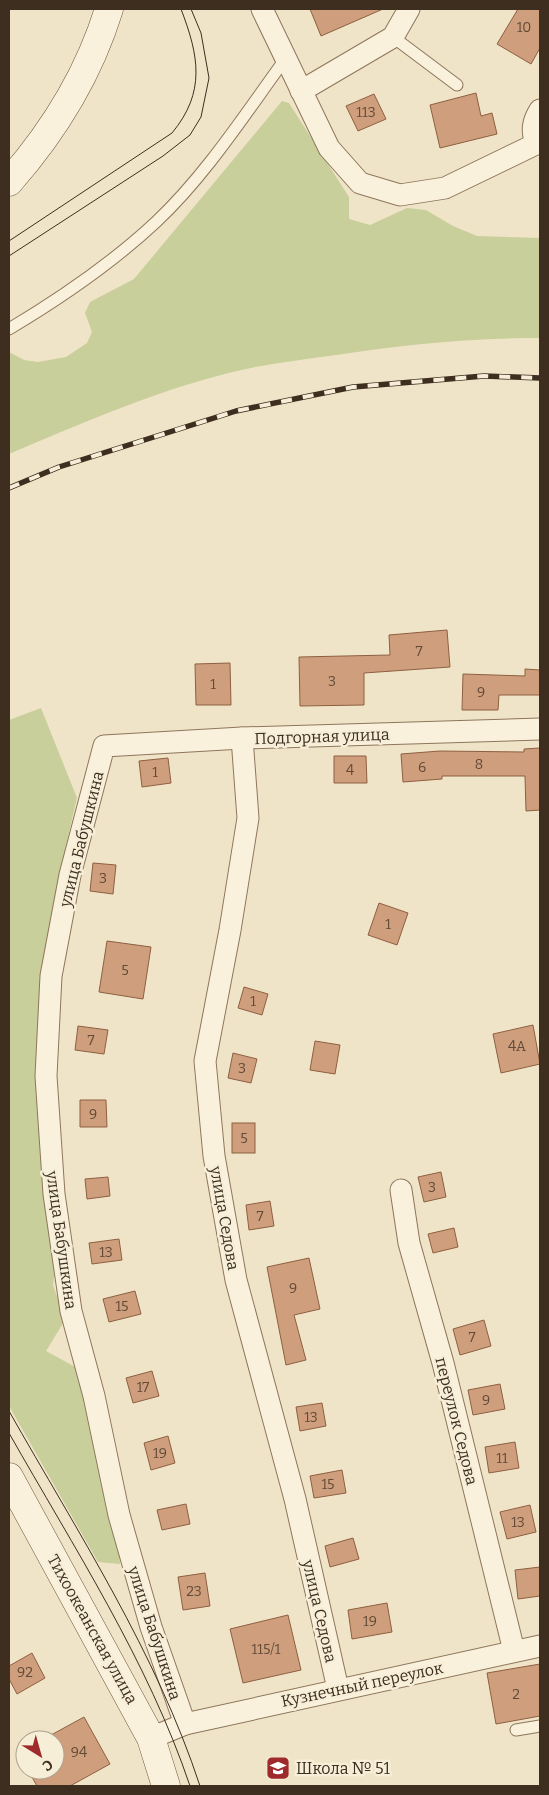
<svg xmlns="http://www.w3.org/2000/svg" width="549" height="1795" font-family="Bitter,serif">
  <rect width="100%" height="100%" fill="#f0e4c8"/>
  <g fill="#c9cf9b">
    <path d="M 282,101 L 289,103 L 349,197 L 349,219 L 370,225 L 407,208 L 426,210 L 453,226 L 477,236 L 540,238 L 540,338 C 469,338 400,345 329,356 C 293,361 257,365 221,375 C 148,394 78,425 9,454 L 9,352 L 24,360 L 38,362 L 66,357 L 87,343 L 92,332 L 85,313 L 90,302 L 134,279 Z"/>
    <path d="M 41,708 L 77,798 L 60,871 L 42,970 L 57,1257 L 53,1285 L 65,1320 L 46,1351 L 79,1369 L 117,1521 L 120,1564 L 98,1562 L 9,1406 L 9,720 Z"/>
  </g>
  <g fill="#cf9f7d" stroke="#8d5f41">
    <path d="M 310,9 L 383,9 L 321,36 Z"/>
    <path d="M 518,9 L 540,9 L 540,48 L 531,64 L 497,44 Z"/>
    <path d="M 476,93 L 481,116 L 492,113 L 497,134 L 440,148 L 430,105 Z"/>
    <path d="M 374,94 L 386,119 L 358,131 L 346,106 Z"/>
    <path d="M 447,630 L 450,667 L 364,673 L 364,705 L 300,706 L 299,657 L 390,655 L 389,635 Z"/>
    <path d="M 230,663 L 231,705 L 196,705 L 195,664 Z"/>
    <path d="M 525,669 L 540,670 L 540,695 L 499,695 L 498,710 L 462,710 L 463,674 L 525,676 Z"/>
    <path d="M 540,748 L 540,810 L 526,811 L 525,776 L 442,776 L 442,779 L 403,782 L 401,754 L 440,751 L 524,752 L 524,749 Z"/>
    <path d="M 334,756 L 366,756 L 367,783 L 334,783 Z"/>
    <path d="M 168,758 L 171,783 L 142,787 L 139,761 Z"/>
    <path d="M 93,863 L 116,865 L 113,894 L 90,891 Z"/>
    <path d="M 379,903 L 408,913 L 397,945 L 368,935 Z"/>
    <path d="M 107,941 L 151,947 L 143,999 L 99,992 Z"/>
    <path d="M 244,987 L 268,994 L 262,1015 L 238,1008 Z"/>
    <path d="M 533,1025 L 540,1064 L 501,1073 L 493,1034 Z"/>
    <path d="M 78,1026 L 108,1030 L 104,1054 L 75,1050 Z"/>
    <path d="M 315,1041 L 340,1045 L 335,1074 L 310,1070 Z"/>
    <path d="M 233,1053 L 257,1059 L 251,1083 L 228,1078 Z"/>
    <path d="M 80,1100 L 106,1100 L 107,1127 L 80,1127 Z"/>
    <rect x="232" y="1123" width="23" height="30"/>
    <path d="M 441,1172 L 446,1197 L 424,1202 L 418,1177 Z"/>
    <path d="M 108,1177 L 110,1196 L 87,1199 L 85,1179 Z"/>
    <path d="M 270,1201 L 274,1226 L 249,1230 L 246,1205 Z"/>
    <path d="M 454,1228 L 458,1247 L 433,1253 L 428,1234 Z"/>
    <path d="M 119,1239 L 122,1260 L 92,1264 L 89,1243 Z"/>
    <path d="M 309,1258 L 320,1309 L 294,1315 L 306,1360 L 286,1365 L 267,1267 Z"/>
    <path d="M 135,1291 L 141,1314 L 109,1322 L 103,1299 Z"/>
    <path d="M 484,1320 L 491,1346 L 460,1355 L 453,1329 Z"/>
    <path d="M 152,1371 L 159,1396 L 133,1403 L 126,1378 Z"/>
    <path d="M 500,1384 L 505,1409 L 473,1415 L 468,1390 Z"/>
    <path d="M 322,1403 L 326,1426 L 300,1431 L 296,1407 Z"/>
    <path d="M 168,1436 L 175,1463 L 151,1470 L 144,1443 Z"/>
    <path d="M 515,1442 L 519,1468 L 489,1473 L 485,1447 Z"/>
    <path d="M 342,1470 L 346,1493 L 314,1498 L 310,1476 Z"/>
    <path d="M 186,1504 L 190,1524 L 162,1530 L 157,1510 Z"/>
    <path d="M 530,1505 L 536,1532 L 507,1539 L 500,1512 Z"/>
    <path d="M 353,1538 L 359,1559 L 330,1567 L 325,1546 Z"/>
    <path d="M 540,1567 L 540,1596 L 518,1599 L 515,1570 Z"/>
    <path d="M 205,1573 L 210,1606 L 183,1610 L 178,1577 Z"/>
    <path d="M 387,1603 L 392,1632 L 352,1639 L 348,1610 Z"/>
    <path d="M 288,1615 L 301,1670 L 243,1683 L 230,1629 Z"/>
    <path d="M 32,1653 L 45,1678 L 17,1694 L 9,1679 L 9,1666 Z"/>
    <path d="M 540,1664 L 540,1716 L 496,1724 L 487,1673 Z"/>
    <path d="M 84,1717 L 110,1764 L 70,1786 L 37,1786 L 28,1770 L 55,1770 L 55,1740 L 42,1740 Z"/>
  </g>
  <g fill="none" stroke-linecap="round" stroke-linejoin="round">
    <g stroke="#8d765c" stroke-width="13">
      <g id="lane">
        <path d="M 393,37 L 457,85"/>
        <path d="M 9,329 C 61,298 111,264 156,222 C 206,175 245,114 286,58"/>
        <path d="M 516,1730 L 540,1726"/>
      </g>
    </g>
    <g stroke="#8d765c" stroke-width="23">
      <g id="street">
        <path d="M 262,9 L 329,148 L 360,183 L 400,195 L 445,188 L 540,142"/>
        <path d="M 301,91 L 393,37 L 409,9"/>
        <path d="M 536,143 C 531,130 533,121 540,110"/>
        <path d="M 242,738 L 248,818 L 230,930 L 205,1061 L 214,1156 L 236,1280 L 295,1499 L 338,1689"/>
        <path d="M 401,1190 L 409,1243 L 443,1363 L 514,1651"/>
        <path d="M 185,1724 L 151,1627 L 119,1515 L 94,1396 L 71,1311 L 54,1194 L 46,1076 L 51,976 L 70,875 L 104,746 L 242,738 L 540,729"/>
        <path d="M 151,1738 L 185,1724 L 540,1646"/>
      </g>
    </g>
    <g stroke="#6f573f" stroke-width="29">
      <g id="secondary">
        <path d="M 9,182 C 54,131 89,74 109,9"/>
        <path d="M 9,1477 L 151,1738 L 166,1786"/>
      </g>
    </g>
    <use href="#lane" stroke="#faf1dc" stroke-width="11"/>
    <use href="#street" stroke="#faf1dc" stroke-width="21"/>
    <use href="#secondary" stroke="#faf1dc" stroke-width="28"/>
    <g stroke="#3d2e20" stroke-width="1">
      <path d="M 9,241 L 172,133 C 206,92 199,56 181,9"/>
      <path d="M 9,256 L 163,156 L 190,135 L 201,117 L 209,78 L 201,33 L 191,9"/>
      <path d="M 9,1411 C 78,1533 156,1652 200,1786"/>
      <path d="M 9,1433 C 74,1548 148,1661 190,1786"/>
    </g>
    <g stroke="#3d2e20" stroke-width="5.5">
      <path id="rail" d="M 9,488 L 59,467 L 236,411 L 353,387 L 484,376 L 540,378"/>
    </g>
    <use href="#rail" stroke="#f7eed8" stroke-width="4" stroke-dasharray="11" stroke-linecap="butt"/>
  </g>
  <defs>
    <g id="school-square" transform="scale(1.25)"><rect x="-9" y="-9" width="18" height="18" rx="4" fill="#9e2a2b" stroke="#f7eed8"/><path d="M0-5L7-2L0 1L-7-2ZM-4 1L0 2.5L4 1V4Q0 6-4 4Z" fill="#fff"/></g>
  </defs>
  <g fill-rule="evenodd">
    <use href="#school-square" x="278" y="1768"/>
  </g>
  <g text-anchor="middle" stroke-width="5" stroke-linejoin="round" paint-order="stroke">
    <g font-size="14" fill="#624a37">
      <text x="524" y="32">10</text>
      <text x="366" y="117">113</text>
      <text x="419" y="656">7</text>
      <text x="332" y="686">3</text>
      <text x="213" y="689">1</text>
      <text x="481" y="697">9</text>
      <text x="479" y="769">8</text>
      <text x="422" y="772">6</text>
      <text x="350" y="775">4</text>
      <text x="155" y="777">1</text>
      <text x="103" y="883">3</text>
      <text x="388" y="929">1</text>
      <text x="125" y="975">5</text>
      <text x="253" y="1006">1</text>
      <text x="91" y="1045">7</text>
      <text x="517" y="1051">4А</text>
      <text x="242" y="1073">3</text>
      <text x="93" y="1119">9</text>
      <text x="244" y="1143">5</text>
      <text x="432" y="1192">3</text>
      <text x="260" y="1221">7</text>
      <text x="106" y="1257">13</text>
      <text x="293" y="1293">9</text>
      <text x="122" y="1311">15</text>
      <text x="472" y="1342">7</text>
      <text x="143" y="1392">17</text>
      <text x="486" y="1405">9</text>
      <text x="311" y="1422">13</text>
      <text x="160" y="1458">19</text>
      <text x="502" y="1463">11</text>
      <text x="328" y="1489">15</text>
      <text x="518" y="1527">13</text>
      <text x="194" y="1596">23</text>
      <text x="370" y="1626">19</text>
      <text x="266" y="1654">115/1</text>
      <text x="25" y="1677">92</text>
      <text x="516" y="1699">2</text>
      <text x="79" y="1757">94</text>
    </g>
    <g font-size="16" fill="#3d2e20" stroke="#f7eed8">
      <text transform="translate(322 736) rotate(-2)" y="6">Подгорная улица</text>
      <text transform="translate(81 839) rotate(-76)" y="6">улица Бабушкина</text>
      <text transform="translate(225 1218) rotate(80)" y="6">улица Седова</text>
      <text transform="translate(62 1240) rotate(82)" y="6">улица Бабушкина</text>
      <text transform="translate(457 1421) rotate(76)" y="6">переулок Седова</text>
      <text transform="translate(320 1611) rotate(77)" y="6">улица Седова</text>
      <text transform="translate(93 1629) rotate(61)" y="6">Тихоокеанская улица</text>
      <text transform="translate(155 1633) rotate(72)" y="6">улица Бабушкина</text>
      <text transform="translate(362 1684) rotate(-12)" y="6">Кузнечный переулок</text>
    </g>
    <g font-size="16" fill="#3d2e20" stroke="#f7eed8" text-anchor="start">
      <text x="296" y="1774">Школа № 51</text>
    </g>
  </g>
  <rect width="549" height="1795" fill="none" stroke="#3d2e20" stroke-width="20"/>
  <g transform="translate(40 1755) rotate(143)"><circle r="24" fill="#f7eed8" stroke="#ada18e"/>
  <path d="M0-4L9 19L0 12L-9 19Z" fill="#9e2a2b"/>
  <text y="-8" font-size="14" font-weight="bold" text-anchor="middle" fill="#3d2e20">С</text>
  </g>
</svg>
